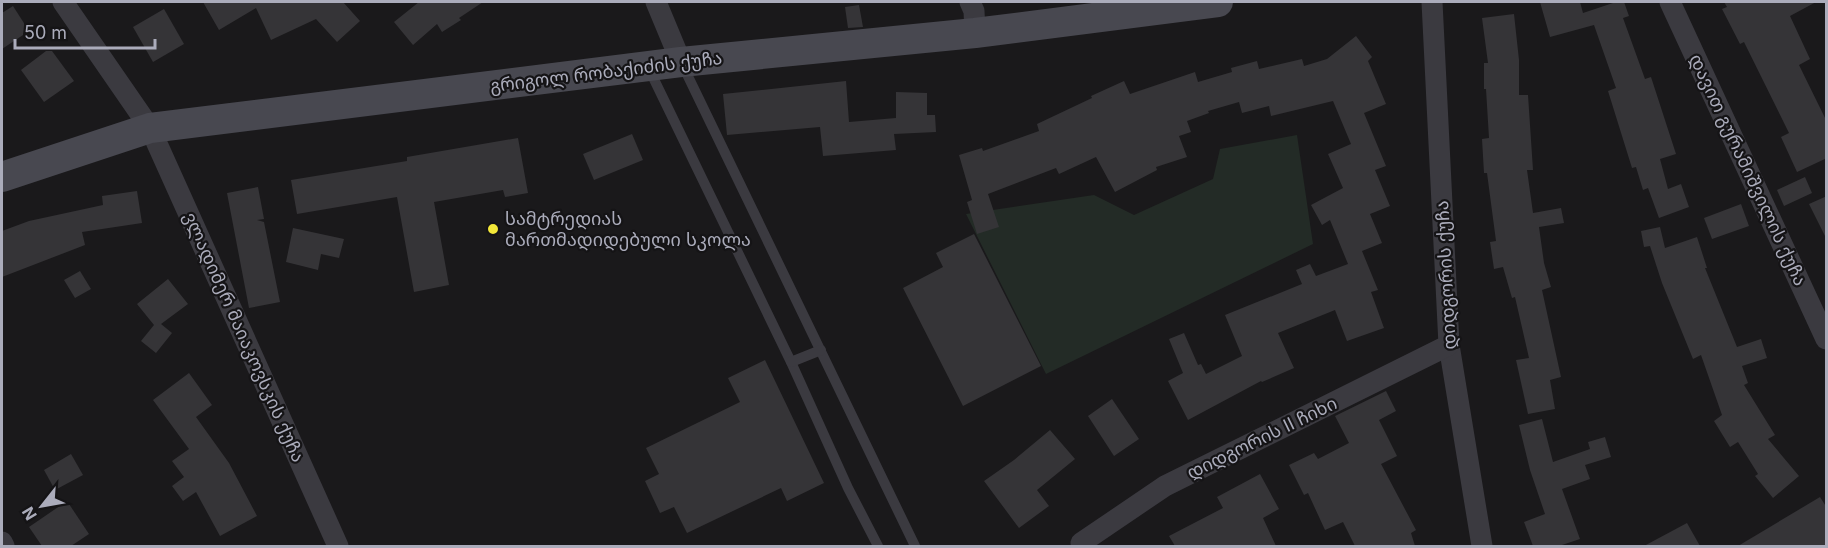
<svg xmlns="http://www.w3.org/2000/svg" width="1828" height="548" font-family="Inter,'Noto Sans Georgian',sans-serif">
  <rect width="100%" height="100%" fill="#1a191b"/>
  <path fill="#232b26" d="M 1297,135 L 1313,244 L 1046,374 L 966,214 L 1094,195 L 1134,215 L 1213,179 L 1220,149 Z"/>
  <g fill="#353437">
    <path d="M 203,2 L 343,2 L 360,21 L 337,42 L 316,19 L 271,40 L 256,8 L 219,30 Z"/>
    <path d="M 419,2 L 483,2 L 459,18 L 461,20 L 442,32 L 437,24 L 413,45 L 394,22 Z"/>
    <path d="M 1540,2 L 1580,2 L 1583,13 L 1616,2 L 1624,2 L 1629,16 L 1623,18 L 1645,79 L 1651,77 L 1676,154 L 1660,159 L 1668,189 L 1681,184 L 1689,207 L 1659,218 L 1648,188 L 1643,190 L 1636,167 L 1632,168 L 1608,91 L 1616,88 L 1594,25 L 1550,37 Z"/>
    <path d="M 1724,2 L 1816,2 L 1790,16 L 1810,59 L 1799,65 L 1827,122 L 1827,158 L 1797,172 L 1781,137 L 1789,133 L 1744,42 L 1740,44 L 1722,9 L 1727,7 Z"/>
    <path d="M 859,5 L 863,27 L 848,28 L 845,7 Z"/>
    <path d="M 13,6 L 29,31 L 2,49 L 2,13 Z"/>
    <path d="M 164,9 L 184,44 L 153,62 L 133,27 Z"/>
    <path d="M 1514,14 L 1519,60 L 1519,95 L 1528,95 L 1533,170 L 1527,170 L 1533,213 L 1561,208 L 1564,223 L 1539,227 L 1544,263 L 1551,287 L 1542,290 L 1561,377 L 1550,380 L 1555,409 L 1528,414 L 1516,360 L 1529,358 L 1515,297 L 1512,298 L 1503,267 L 1494,269 L 1490,242 L 1496,241 L 1487,173 L 1484,173 L 1482,139 L 1489,138 L 1486,89 L 1484,89 L 1484,63 L 1488,63 L 1482,18 Z"/>
    <path d="M 1356,36 L 1372,57 L 1368,61 L 1386,104 L 1364,113 L 1386,166 L 1375,170 L 1390,206 L 1370,214 L 1382,243 L 1362,251 L 1378,290 L 1371,292 L 1384,328 L 1347,341 L 1335,310 L 1278,333 L 1294,368 L 1262,382 L 1261,381 L 1188,420 L 1168,381 L 1183,373 L 1169,339 L 1184,333 L 1198,365 L 1201,364 L 1206,374 L 1242,356 L 1225,315 L 1302,284 L 1296,270 L 1310,264 L 1316,276 L 1348,264 L 1330,220 L 1322,225 L 1311,205 L 1343,188 L 1328,154 L 1351,144 L 1333,101 L 1271,116 L 1269,106 L 1242,113 L 1239,102 L 1208,111 L 1209,113 L 1187,121 L 1191,132 L 1179,136 L 1187,157 L 1156,167 L 1157,170 L 1115,192 L 1096,157 L 1059,174 L 1056,168 L 988,194 L 999,227 L 977,234 L 967,202 L 972,200 L 959,155 L 982,148 L 983,151 L 1039,131 L 1037,124 L 1092,98 L 1091,96 L 1124,81 L 1130,94 L 1195,72 L 1198,82 L 1232,72 L 1231,68 L 1257,61 L 1259,69 L 1302,59 L 1304,66 L 1327,59 Z"/>
    <path d="M 46,51 L 52,51 L 74,81 L 44,102 L 21,70 Z"/>
    <path d="M 846,81 L 849,122 L 896,118 L 896,92 L 927,93 L 927,115 L 935,115 L 936,132 L 894,134 L 896,150 L 823,156 L 820,127 L 727,135 L 723,94 Z"/>
    <path d="M 632,134 L 643,160 L 594,180 L 583,154 Z"/>
    <path d="M 518,138 L 528,193 L 505,197 L 503,190 L 434,202 L 449,285 L 414,292 L 397,197 L 297,214 L 291,180 L 407,161 L 407,157 Z"/>
    <path d="M 1805,177 L 1812,193 L 1784,206 L 1777,190 Z"/>
    <path d="M 258,187 L 264,219 L 257,220 L 264,222 L 280,302 L 249,308 L 227,193 Z"/>
    <path d="M 137,191 L 142,223 L 82,232 L 85,245 L 2,277 L 2,231 L 29,221 L 103,205 L 102,196 Z"/>
    <path d="M 1827,196 L 1827,240 L 1809,204 Z"/>
    <path d="M 1741,204 L 1749,226 L 1712,239 L 1704,218 Z"/>
    <path d="M 1660,227 L 1665,248 L 1697,237 L 1707,268 L 1705,268 L 1737,347 L 1761,339 L 1767,358 L 1742,366 L 1748,383 L 1744,385 L 1775,435 L 1768,439 L 1799,476 L 1773,498 L 1755,476 L 1758,474 L 1738,442 L 1730,447 L 1714,421 L 1722,415 L 1701,355 L 1693,359 L 1662,283 L 1650,246 L 1644,247 L 1641,231 Z"/>
    <path d="M 293,228 L 344,239 L 339,258 L 321,254 L 318,270 L 286,262 Z"/>
    <path d="M 974,234 L 1041,366 L 963,406 L 903,288 L 943,267 L 936,253 Z"/>
    <path d="M 80,271 L 91,289 L 75,298 L 64,280 Z"/>
    <path d="M 168,279 L 188,304 L 161,324 L 172,333 L 156,353 L 141,341 L 154,325 L 137,304 Z"/>
    <path d="M 765,360 L 824,483 L 787,501 L 781,488 L 687,533 L 674,507 L 660,513 L 645,481 L 659,474 L 646,448 L 740,402 L 728,378 Z"/>
    <path d="M 189,373 L 212,405 L 196,417 L 229,463 L 257,516 L 220,536 L 196,492 L 183,501 L 172,486 L 184,477 L 172,461 L 189,449 L 153,400 Z"/>
    <path d="M 1386,391 L 1396,411 L 1379,420 L 1397,456 L 1381,464 L 1416,530 L 1411,533 L 1415,546 L 1355,546 L 1343,522 L 1325,530 L 1308,493 L 1304,495 L 1289,465 L 1314,453 L 1318,459 L 1349,443 L 1335,416 Z"/>
    <path d="M 1112,399 L 1139,439 L 1114,456 L 1088,416 Z"/>
    <path d="M 1542,419 L 1553,462 L 1590,449 L 1588,442 L 1605,437 L 1611,457 L 1585,465 L 1590,479 L 1562,489 L 1580,539 L 1559,546 L 1533,546 L 1524,522 L 1545,514 L 1530,470 L 1519,425 Z"/>
    <path d="M 1050,430 L 1075,459 L 1037,490 L 1049,506 L 1019,528 L 984,481 L 1014,460 Z"/>
    <path d="M 71,454 L 83,475 L 55,490 L 44,470 Z"/>
    <path d="M 1260,474 L 1279,509 L 1263,518 L 1276,546 L 1175,546 L 1169,536 L 1223,508 L 1217,497 Z"/>
    <path d="M 1820,497 L 1827,508 L 1827,546 L 1738,546 Z"/>
    <path d="M 67,501 L 89,534 L 71,546 L 42,546 L 29,527 Z"/>
    <path d="M 1687,523 L 1700,546 L 1644,546 Z"/>
  </g>
  <g fill="none" stroke-linecap="round" stroke-linejoin="round">
    <g stroke="#3b3a40" stroke-width="10">
      <path d="M 683,66 L 915,546"/>
      <path d="M 649,69 L 791,362 L 848,488 L 878,546"/>
      <path d="M 791,362 L 821,350"/>
    </g>
    <g stroke="#3b3a40" stroke-width="21">
      <path d="M 63,2 L 150,128 L 338,546"/>
      <path d="M 656,2 L 681,62"/>
      <path d="M 970,2 L 974,11 L 975,33"/>
      <path d="M 1432,2 L 1449,345 L 1482,546"/>
      <path d="M 1670,2 L 1826,339"/>
      <path d="M 2,542 L 4,546"/>
      <path d="M 1081,543 L 1165,486 L 1449,345"/>
    </g>
    <path stroke="#484850" stroke-width="30" d="M 2,177 L 150,128 L 681,62 L 975,33 L 1218,2"/>
  </g>
  <circle fill="#f3e739" stroke="#151416" stroke-width="2" cx="493" cy="229" r="6"/>
  <g text-anchor="middle" stroke-width="4.5" stroke-linejoin="round" paint-order="stroke">
    <g font-size="18" fill="#abacbb" stroke="#151416">
      <text transform="translate(606 72) rotate(-7)" y="6">გრიგოლ რობაქიძის ქუჩა</text>
      <text transform="translate(1748 170) rotate(65)" y="6">დავით გურამიშვილის ქუჩა</text>
      <text transform="translate(1446 275) rotate(-93)" y="6">დიდგორის ქუჩა</text>
      <text transform="translate(244 337) rotate(66)" y="6">ვლადიმერ მაიაკოვსკის ქუჩა</text>
      <text transform="translate(1262 438) rotate(-26)" y="6">დიდგორის II ჩიხი</text>
    </g>
    <g font-size="18" fill="#abacbb" stroke="#151416" text-anchor="start">
      <text x="505" y="225">სამტრედიას<tspan x="505" dy="21">მართმადიდებული სკოლა</tspan></text>
    </g>
  </g>
  <rect width="1828" height="548" fill="none" stroke="#abacbb" stroke-width="6"/>
  <g transform="translate(42 506) rotate(239)" stroke="#151416" stroke-width="4.5" paint-order="stroke">
  <path d="M0-4.5L10 22L0 15L-10 22Z" fill="#abacbb"/>
  <text y="-9" font-size="16" font-weight="bold" text-anchor="middle" fill="#abacbb">N</text>
  </g>
  <path d="M15 39v9h140v-9" fill="none" stroke="#abacbb" stroke-width="3"/>
  <text x="24" y="39" font-size="18" fill="#abacbb" stroke="#151416" stroke-width="4.5" paint-order="stroke">50 m</text>
</svg>
